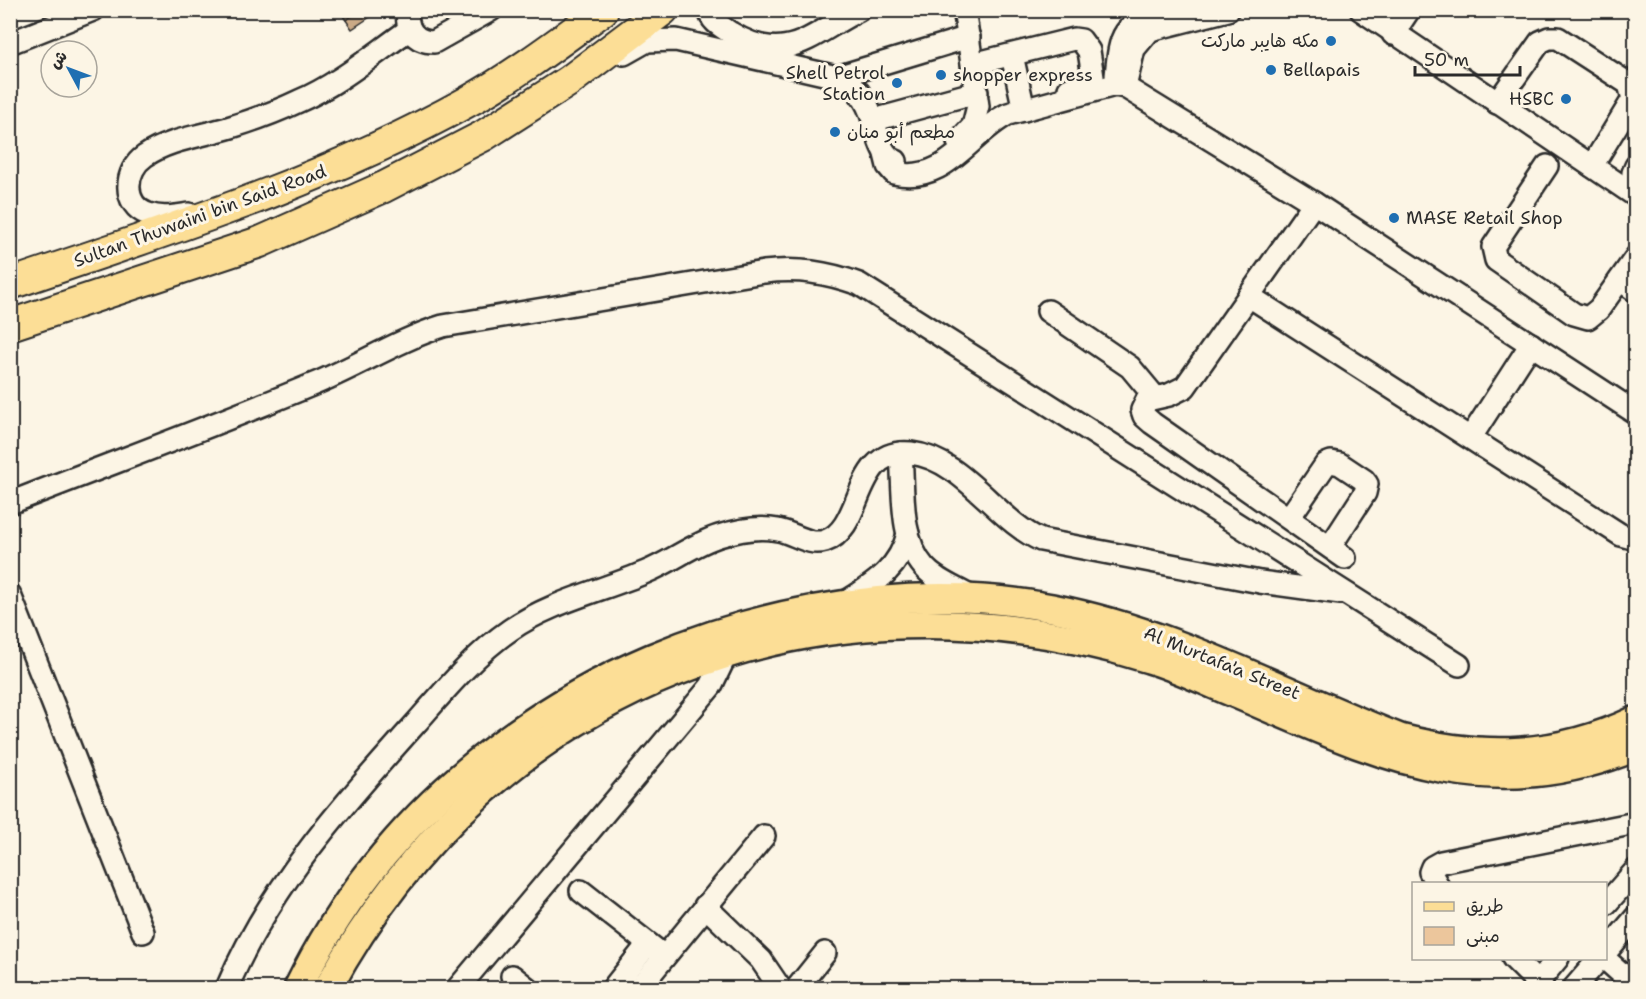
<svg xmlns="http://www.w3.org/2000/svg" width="1646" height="999" font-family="'Shantell Sans','Playpen Sans Arabic',sans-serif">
  <rect width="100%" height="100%" fill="#fcf5e5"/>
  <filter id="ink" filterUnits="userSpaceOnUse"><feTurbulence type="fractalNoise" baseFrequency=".0167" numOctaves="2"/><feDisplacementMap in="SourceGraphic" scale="12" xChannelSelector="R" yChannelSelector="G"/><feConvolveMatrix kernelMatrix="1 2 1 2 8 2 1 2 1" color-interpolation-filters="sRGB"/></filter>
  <g filter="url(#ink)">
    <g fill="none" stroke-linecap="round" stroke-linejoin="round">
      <g stroke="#2b2b2b" stroke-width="26">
        <g id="minor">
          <path d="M 408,10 C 405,29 415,42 434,42 L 491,10"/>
          <path d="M 709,10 C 711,22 722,27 731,33 C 787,67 811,34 859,10"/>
          <path d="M 1361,10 L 1636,196"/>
          <path d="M 1393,34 L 1409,10"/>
          <path d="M 10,43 L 93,10"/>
          <path d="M 624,54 L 647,41 L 676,40 L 837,77 C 885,97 868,151 896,161"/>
          <path d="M 1012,55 L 1024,110"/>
          <path d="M 973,64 L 1074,39 L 1081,40 L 1089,51 L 1093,77 L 1086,85 L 1069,89"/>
          <path d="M 1116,76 C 1120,34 1122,23 1165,13"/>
          <path d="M 837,77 L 969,37"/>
          <path d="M 1125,87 L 1134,49 L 1150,30 L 1228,10"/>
          <path d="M 1497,103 L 1540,42 L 1549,38 L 1558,38 L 1629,84 L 1633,99 L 1592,166"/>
          <path d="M 874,120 L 977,92"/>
          <path d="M 958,142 L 973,126 L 978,106 L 965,15"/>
          <path d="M 885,154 L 888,166 L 894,173 C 946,185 970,133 1008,114 L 1115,85 L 1125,87 L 1314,203 L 1636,413"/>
          <path d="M 1547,166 L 1493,247 L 1496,260 L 1574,314 L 1588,318 L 1599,309 L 1636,257"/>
          <path d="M 1636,166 L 1633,173 L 1636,178"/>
          <path d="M 1314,203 L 1185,387 L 1169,395 L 1147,400 L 1142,410 L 1144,416 L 1152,423 L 1345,558"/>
          <path d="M 189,214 C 175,216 162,219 148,214 C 122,205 124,170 145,156 C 169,139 203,136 231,127 C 254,120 278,111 299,101 C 339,84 374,54 410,29"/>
          <path d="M 1620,280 L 1636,291"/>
          <path d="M 1249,296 L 1621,535 L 1636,539"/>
          <path d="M 1048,311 L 1130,367 L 1155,397"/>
          <path d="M 1471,437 L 1531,344"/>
          <path d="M 901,453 C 904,488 899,539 924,567 C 936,581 956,588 971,597"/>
          <path d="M 10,503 C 112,463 213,426 314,384 C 358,366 398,340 443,326 L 764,272 C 798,268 826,272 859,284 L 1459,665"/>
          <path d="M 1289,518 L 1326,464 L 1331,462 L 1340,464 L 1364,480 L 1367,484 L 1365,493 L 1330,547"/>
          <path d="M 10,595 L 143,932"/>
          <path d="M 846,602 C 875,583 899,569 908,534"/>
          <path d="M 1437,884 L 1430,872 L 1432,867 L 1441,862 L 1636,823"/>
          <path d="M 581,891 L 664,956"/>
          <path d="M 1606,904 L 1636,870"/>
          <path d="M 705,906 L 761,960 L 780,988"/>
          <path d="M 1606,952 L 1636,917"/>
          <path d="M 1513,958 L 1543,988"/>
          <path d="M 1604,958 L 1631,982 L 1636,983"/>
          <path d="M 512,976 L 527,988"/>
          <path d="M 1538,982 L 1558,958"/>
          <path d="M 227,988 C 269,887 344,803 417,722 C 445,690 475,654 510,630 C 550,602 601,591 646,572 C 671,562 693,544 719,536 C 738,530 759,526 778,530 C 794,533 809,546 825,541 C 865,528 852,447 911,453 C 963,459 997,521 1041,540 L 1260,582 L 1341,593"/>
          <path d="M 458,988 L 711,686 L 727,653"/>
          <path d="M 613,988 L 648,944"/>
          <path d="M 639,988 L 764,836"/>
          <path d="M 797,988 L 825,953"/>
          <path d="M 1574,988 L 1600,958"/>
        </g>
      </g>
      <g stroke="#2b2b2b" stroke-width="32">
        <g id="major">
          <path d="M 298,988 C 397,785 591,651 810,610 C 891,595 971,592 1052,608 C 1178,633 1282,692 1400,738 C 1484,759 1556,758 1636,720"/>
          <path d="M 328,988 C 492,685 820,557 1149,659 C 1177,667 1204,681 1231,692 C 1373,752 1480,810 1636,747"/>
        </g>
      </g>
      <g stroke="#2b2b2b" stroke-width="34">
        <g id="highway">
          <path d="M 10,284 C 165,231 323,182 467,102 C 514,76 559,42 603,10"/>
          <path d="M 10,325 L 260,242 L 384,187 L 483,136 L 569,81 L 663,10"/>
        </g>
      </g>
      <use href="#minor" stroke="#fcf5e5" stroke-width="21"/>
      <use href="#major" stroke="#fcde96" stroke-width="27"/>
      <use href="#highway" stroke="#fcde96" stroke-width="30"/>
    </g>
    <path fill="#cbaa86" stroke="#2b2b2b" stroke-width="1.5" d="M 339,10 L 366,10 L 370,17 L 352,29 Z"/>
    <path fill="#ecc69c" stroke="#2b2b2b" stroke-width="1.5" d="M 339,10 L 361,10 L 346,20 Z"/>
  </g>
  <g fill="#1f6fb2" stroke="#fcf5e5" stroke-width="2">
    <circle cx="1331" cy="41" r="6"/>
    <circle cx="1271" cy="70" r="6"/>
    <circle cx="941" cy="75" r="6"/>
    <circle cx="897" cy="83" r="6"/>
    <circle cx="1566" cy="99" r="6"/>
    <circle cx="835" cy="132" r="6"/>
    <circle cx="1394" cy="218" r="6"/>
  </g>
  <g text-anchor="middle" stroke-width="6" stroke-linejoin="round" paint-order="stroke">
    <g font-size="18" fill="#2b2b2b" stroke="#fcf5e5" text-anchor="start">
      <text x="1319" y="47" text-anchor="end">مكه هايبر ماركت</text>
      <text x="1283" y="76">Bellapais</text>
      <text x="885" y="79" text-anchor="end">Shell Petrol<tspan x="885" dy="21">Station</tspan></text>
      <text x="953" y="81">shopper express</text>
      <text x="1554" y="105" text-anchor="end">HSBC</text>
      <text x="847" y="138">مطعم أبو منان</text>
      <text x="1406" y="224">MASE Retail Shop</text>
    </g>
    <g font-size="18" fill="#2b2b2b" stroke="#fcf5e5">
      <text transform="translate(200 216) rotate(-20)" y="6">Sultan Thuwaini bin Said Road</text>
      <text transform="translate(1222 663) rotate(22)" y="6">Al Murtafa'a Street</text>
    </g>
  </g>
  <rect width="1646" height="999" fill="none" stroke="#fcf5e5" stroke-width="36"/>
  <rect x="18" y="18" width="1610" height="963" fill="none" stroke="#2b2b2b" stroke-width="2" filter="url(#ink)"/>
  <rect x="1412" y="882" width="195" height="78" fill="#fcf5e5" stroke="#a8a49b" stroke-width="1.5"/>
  <rect x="1424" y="902" width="30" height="9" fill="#fcde96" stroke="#a8a49b" stroke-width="1.5"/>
  <text x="1466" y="912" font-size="18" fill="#2b2b2b">طريق</text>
  <rect x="1424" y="927" width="30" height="18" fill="#ecc69c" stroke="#a8a49b" stroke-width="1.5"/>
  <text x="1466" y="942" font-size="18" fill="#2b2b2b">مبنى</text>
  <g transform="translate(69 69) rotate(311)"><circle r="28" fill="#fcf5e5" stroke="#a8a49b" stroke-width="1.5"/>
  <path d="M0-4.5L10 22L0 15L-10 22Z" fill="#1f6fb2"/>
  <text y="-9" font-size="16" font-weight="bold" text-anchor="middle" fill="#2b2b2b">ش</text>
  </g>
  <path d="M1415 66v9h105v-9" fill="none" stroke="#2b2b2b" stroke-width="3"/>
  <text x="1424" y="66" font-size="18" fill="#2b2b2b" stroke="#fcf5e5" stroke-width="4.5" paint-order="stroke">50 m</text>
</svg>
